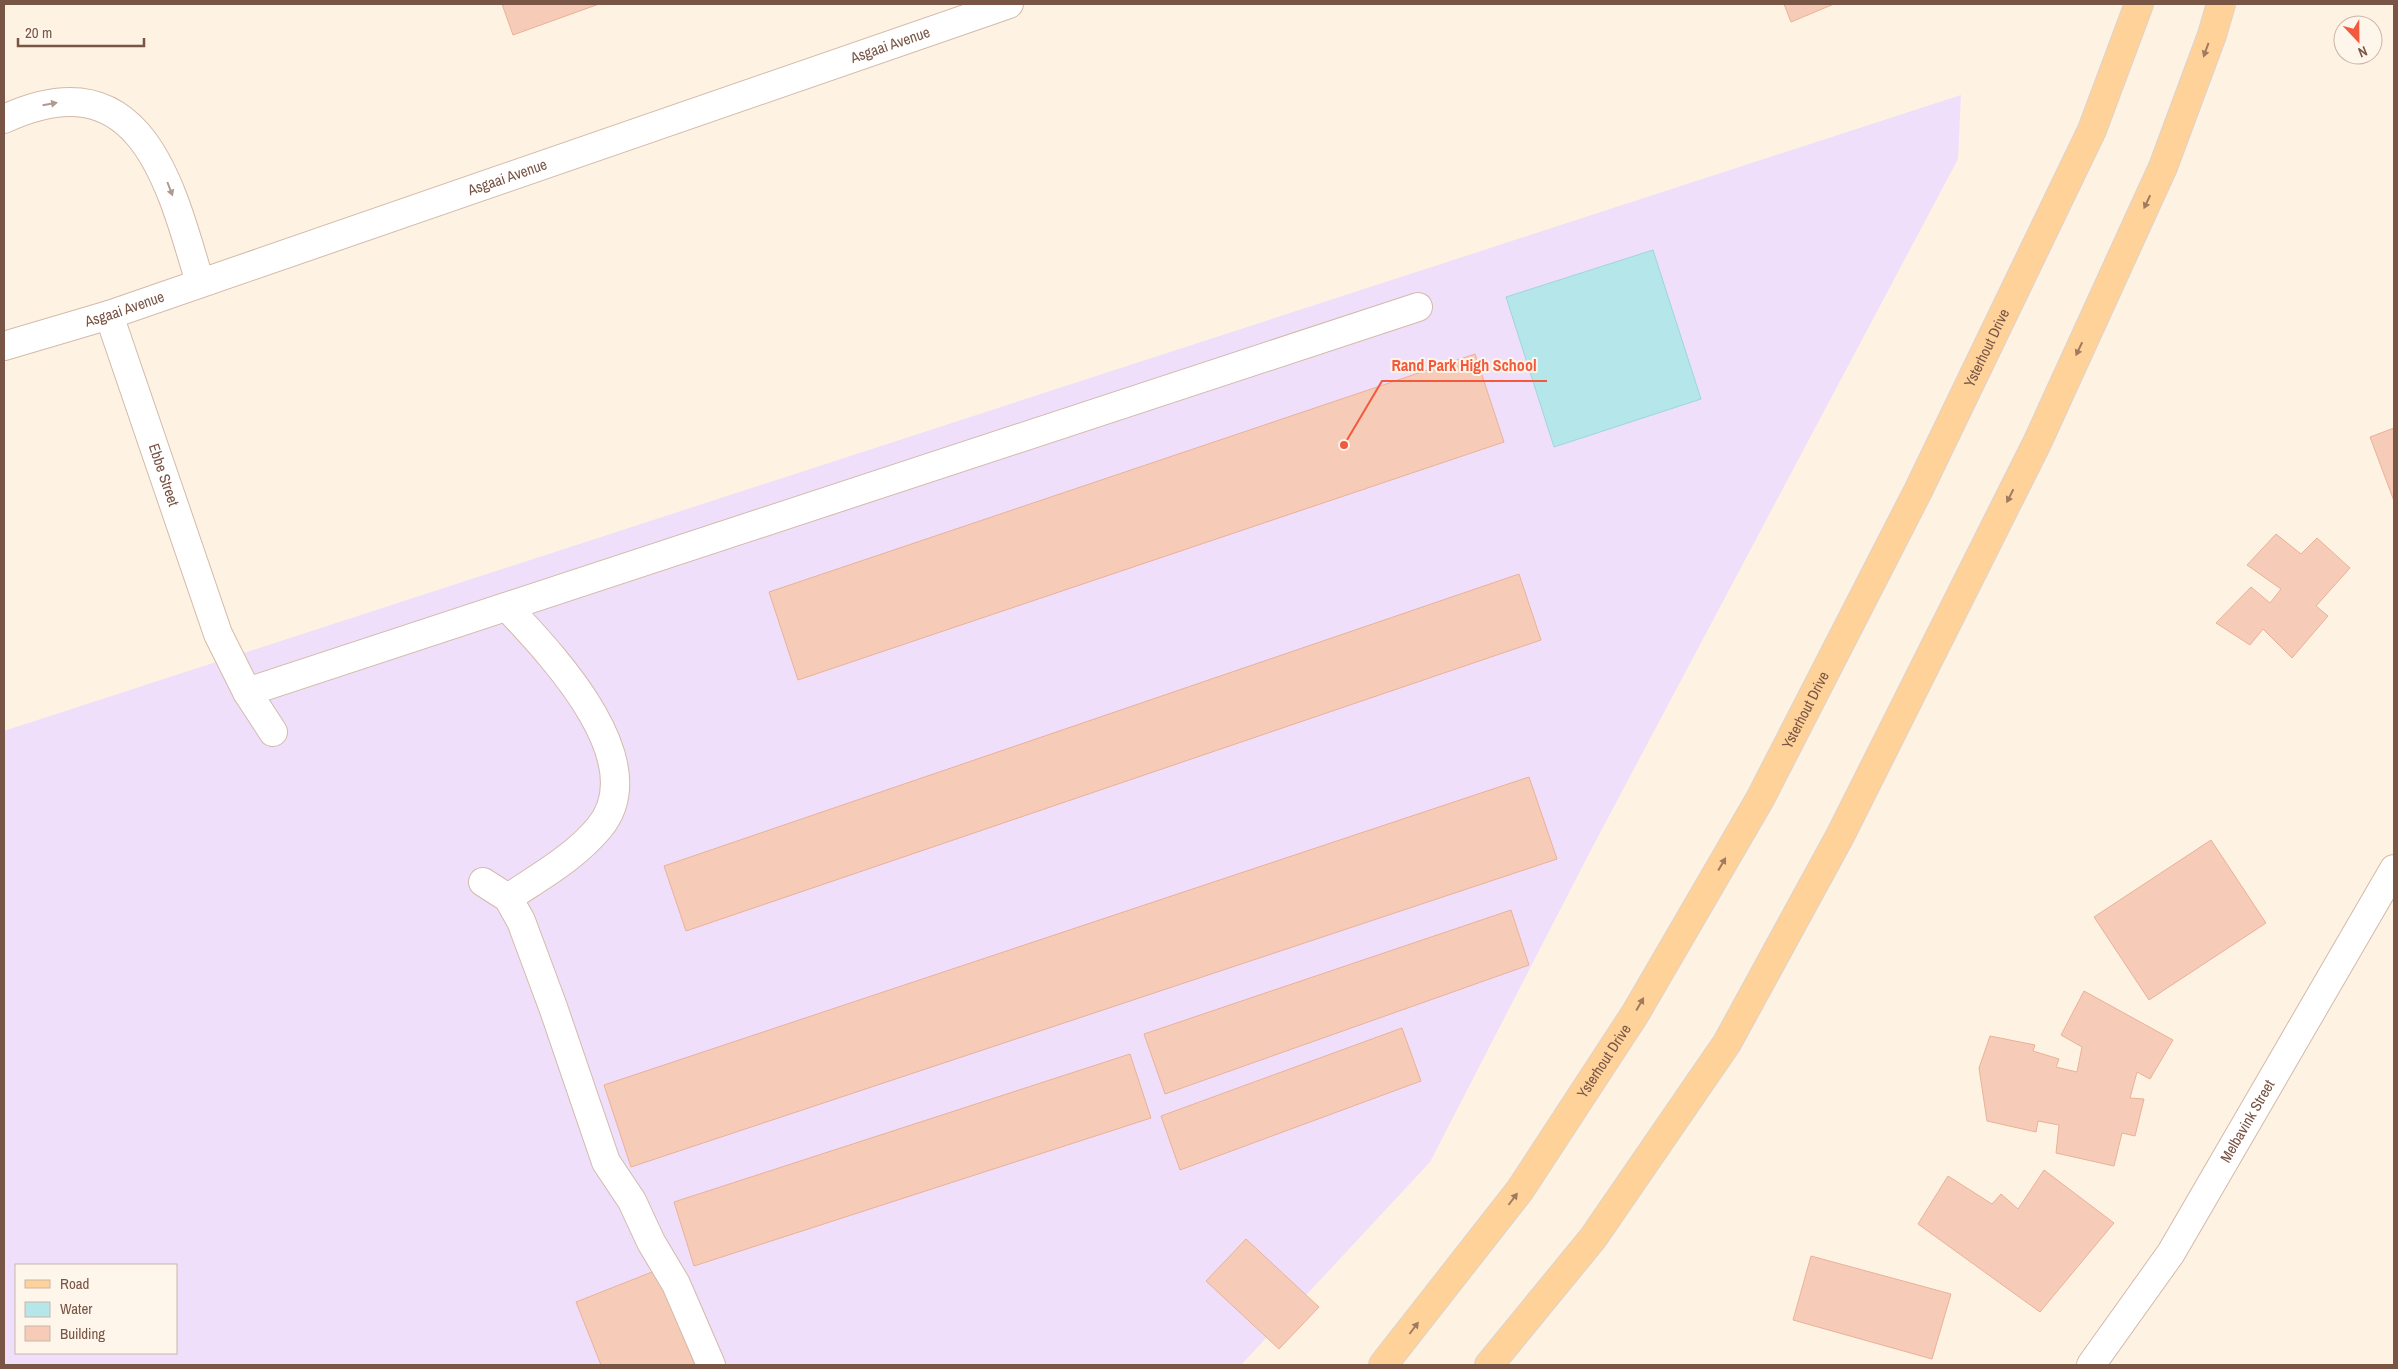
<svg xmlns="http://www.w3.org/2000/svg" width="2398" height="1369" font-family="'Archivo Narrow',sans-serif">
  <rect width="100%" height="100%" fill="#fef2e3"/>
  <path fill="#efdffb" fill-rule="evenodd" d="M 1961,95 L 1958,159 L 1593,846 L 1430,1162 L 1241,1365 L 4,1365 L 4,731 ZM 16,1265 L 176,1265 L 176,1353 L 16,1353 Z"/>
  <path fill="#b5e6ea" stroke="#9bd7dc" d="M 1653,250 L 1701,399 L 1554,447 L 1506,297 Z"/>
  <g fill="#f6ccb8" stroke="#eab197">
    <path d="M 502,4 L 599,4 L 513,35 Z"/>
    <path d="M 1784,4 L 1834,4 L 1791,22 Z"/>
    <path d="M 1475,354 L 1504,442 L 798,680 L 769,592 Z"/>
    <path d="M 2394,428 L 2394,501 L 2370,437 Z"/>
    <path d="M 2276,534 L 2301,554 L 2317,538 L 2350,568 L 2316,606 L 2328,616 L 2292,658 L 2263,629 L 2250,645 L 2216,623 L 2251,587 L 2270,603 L 2281,589 L 2247,565 Z"/>
    <path d="M 1519,574 L 1541,640 L 686,931 L 664,866 Z"/>
    <path d="M 1529,777 L 1557,859 L 631,1167 L 604,1085 Z"/>
    <path d="M 2211,840 L 2266,923 L 2149,1000 L 2094,917 Z"/>
    <path d="M 1511,910 L 1529,965 L 1165,1094 L 1144,1034 Z"/>
    <path d="M 2084,991 L 2173,1040 L 2150,1079 L 2137,1072 L 2130,1098 L 2144,1099 L 2135,1136 L 2122,1133 L 2114,1166 L 2056,1153 L 2059,1125 L 2038,1121 L 2036,1132 L 1987,1121 L 1979,1068 L 1990,1036 L 2035,1045 L 2033,1051 L 2059,1059 L 2056,1067 L 2077,1072 L 2082,1047 L 2061,1035 Z"/>
    <path d="M 1402,1028 L 1421,1081 L 1180,1170 L 1161,1116 Z"/>
    <path d="M 1130,1054 L 1151,1118 L 694,1266 L 674,1202 Z"/>
    <path d="M 2044,1170 L 2114,1223 L 2040,1312 L 1918,1224 L 1948,1176 L 1992,1204 L 2001,1194 L 2018,1209 Z"/>
    <path d="M 1246,1239 L 1319,1307 L 1279,1349 L 1206,1281 Z"/>
    <path d="M 1811,1256 L 1951,1294 L 1932,1359 L 1793,1320 Z"/>
    <path d="M 657,1270 L 695,1365 L 601,1365 L 576,1302 Z"/>
  </g>
  <g fill="none" stroke-linecap="round" stroke-linejoin="round">
    <g stroke="#d3baaa" stroke-width="30">
      <g id="minor">
        <path d="M 4,119 C 140,56 170,181 200,283"/>
        <path id="s1" d="M 109,315 L 218,634 L 247,692 L 1418,307"/>
        <path id="s2" d="M 4,346 L 109,315 L 1009,4"/>
        <path d="M 507,607 C 550,653 655,761 599,828 C 574,858 539,877 508,898"/>
        <path d="M 247,692 L 273,732"/>
        <path d="M 483,882 L 508,898 L 521,921 L 553,1007 L 606,1162 L 632,1201 L 651,1242 L 676,1284 L 711,1365"/>
        <path id="s3" d="M 2091,1365 L 2171,1253 L 2394,869"/>
      </g>
    </g>
    <g stroke="#dcd3cf" stroke-width="30">
      <g id="major">
        <path id="s4" d="M 1383,1365 L 1520,1190 L 1635,1014 L 1760,799 L 1918,491 L 2092,130 L 2139,4"/>
        <path d="M 1489,1365 L 1593,1238 L 1727,1043 L 1840,836 L 2037,443 L 2163,167 L 2212,35 L 2221,4"/>
      </g>
    </g>
    <use href="#minor" stroke="#fff" stroke-width="28"/>
    <use href="#major" stroke="#ffd299" stroke-width="28"/>
  </g>
  <defs><path id="oneway-solid" d="M-6-.8H1V-3.2L6.5 0L1 3.2V.8H-6Z" transform="scale(1.25)"/></defs>
  <g fill="#a17a5f">
    <use href="#oneway-solid" transform="translate(2206 50) rotate(110)"/>
    <use href="#oneway-solid" transform="translate(2147 202) rotate(115)"/>
    <use href="#oneway-solid" transform="translate(2079 349) rotate(115)"/>
    <use href="#oneway-solid" transform="translate(2010 496) rotate(117)"/>
    <use href="#oneway-solid" transform="translate(1722 864) rotate(-60)"/>
    <use href="#oneway-solid" transform="translate(1640 1004) rotate(-60)"/>
    <use href="#oneway-solid" transform="translate(1513 1199) rotate(-53)"/>
    <use href="#oneway-solid" transform="translate(1414 1328) rotate(-53)"/>
  </g>
  <g fill="#af9990">
    <use href="#oneway-solid" transform="translate(50 104) rotate(-10)"/>
    <use href="#oneway-solid" transform="translate(170 189) rotate(69)"/>
  </g>
  <g text-anchor="middle" stroke-width="4" stroke-linejoin="round" paint-order="stroke">
    <g font-size="15" fill="#795546" stroke="#fff6eb">
      <text dy="5" stroke="none"><textPath href="#s2" startOffset="936">Asgaai Avenue</textPath></text>
      <text dy="5" stroke="none"><textPath href="#s2" startOffset="531">Asgaai Avenue</textPath></text>
      <text dy="5" stroke="none"><textPath href="#s2" startOffset="126">Asgaai Avenue</textPath></text>
      <text dy="5" stroke="none"><textPath href="#s4" startOffset="1186">Ysterhout Drive</textPath></text>
      <text dy="5" stroke="none"><textPath href="#s1" startOffset="169">Ebbe Street</textPath></text>
      <text dy="5" stroke="none"><textPath href="#s4" startOffset="781">Ysterhout Drive</textPath></text>
      <text dy="5" stroke="none"><textPath href="#s4" startOffset="376">Ysterhout Drive</textPath></text>
      <text dy="5" stroke="none"><textPath href="#s3" startOffset="290">Melbavink Street</textPath></text>
    </g>
  </g>
  <path fill="none" stroke="#f3593d" stroke-width="2" d="M1344 445L1382 381H1547"/>
  <circle fill="#f3593d" stroke="#fff6eb" stroke-width="2" cx="1344" cy="445" r="5"/>
  <g font-size="16" text-anchor="middle" font-weight="bold" fill="#f3593d" stroke="#fff6eb" stroke-width="4" stroke-linejoin="round" paint-order="stroke">
    <text x="1464" y="371">Rand Park High School</text>
  </g>
  <rect width="2398" height="1369" fill="none" stroke="#795546" stroke-width="10"/>
  <rect x="15" y="1264" width="162" height="90" fill="#fff6eb" stroke="#c9b6a9"/>
  <rect x="25" y="1280" width="25" height="8" fill="#ffd299" stroke="#c9b6a9"/>
  <text x="60" y="1289" font-size="15" fill="#795546">Road</text>
  <rect x="25" y="1302" width="25" height="15" fill="#b5e6ea" stroke="#c9b6a9"/>
  <text x="60" y="1314" font-size="15" fill="#795546">Water</text>
  <rect x="25" y="1326" width="25" height="15" fill="#f6ccb8" stroke="#c9b6a9"/>
  <text x="60" y="1339" font-size="15" fill="#795546">Building</text>
  <g transform="translate(2358 40) rotate(158)"><circle r="24" fill="#fff6eb" stroke="#c9b6a9"/>
  <path d="M0-4L9 19L0 12L-9 19Z" fill="#f3593d"/>
  <text y="-8" font-size="14" font-weight="bold" text-anchor="middle" fill="#795546">N</text>
  </g>
  <path d="M18 38v8h126v-8" fill="none" stroke="#795546" stroke-width="2.5"/>
  <text x="25" y="38" font-size="15" fill="#795546" stroke="#fff6eb" stroke-width="4" paint-order="stroke">20 m</text>
</svg>
